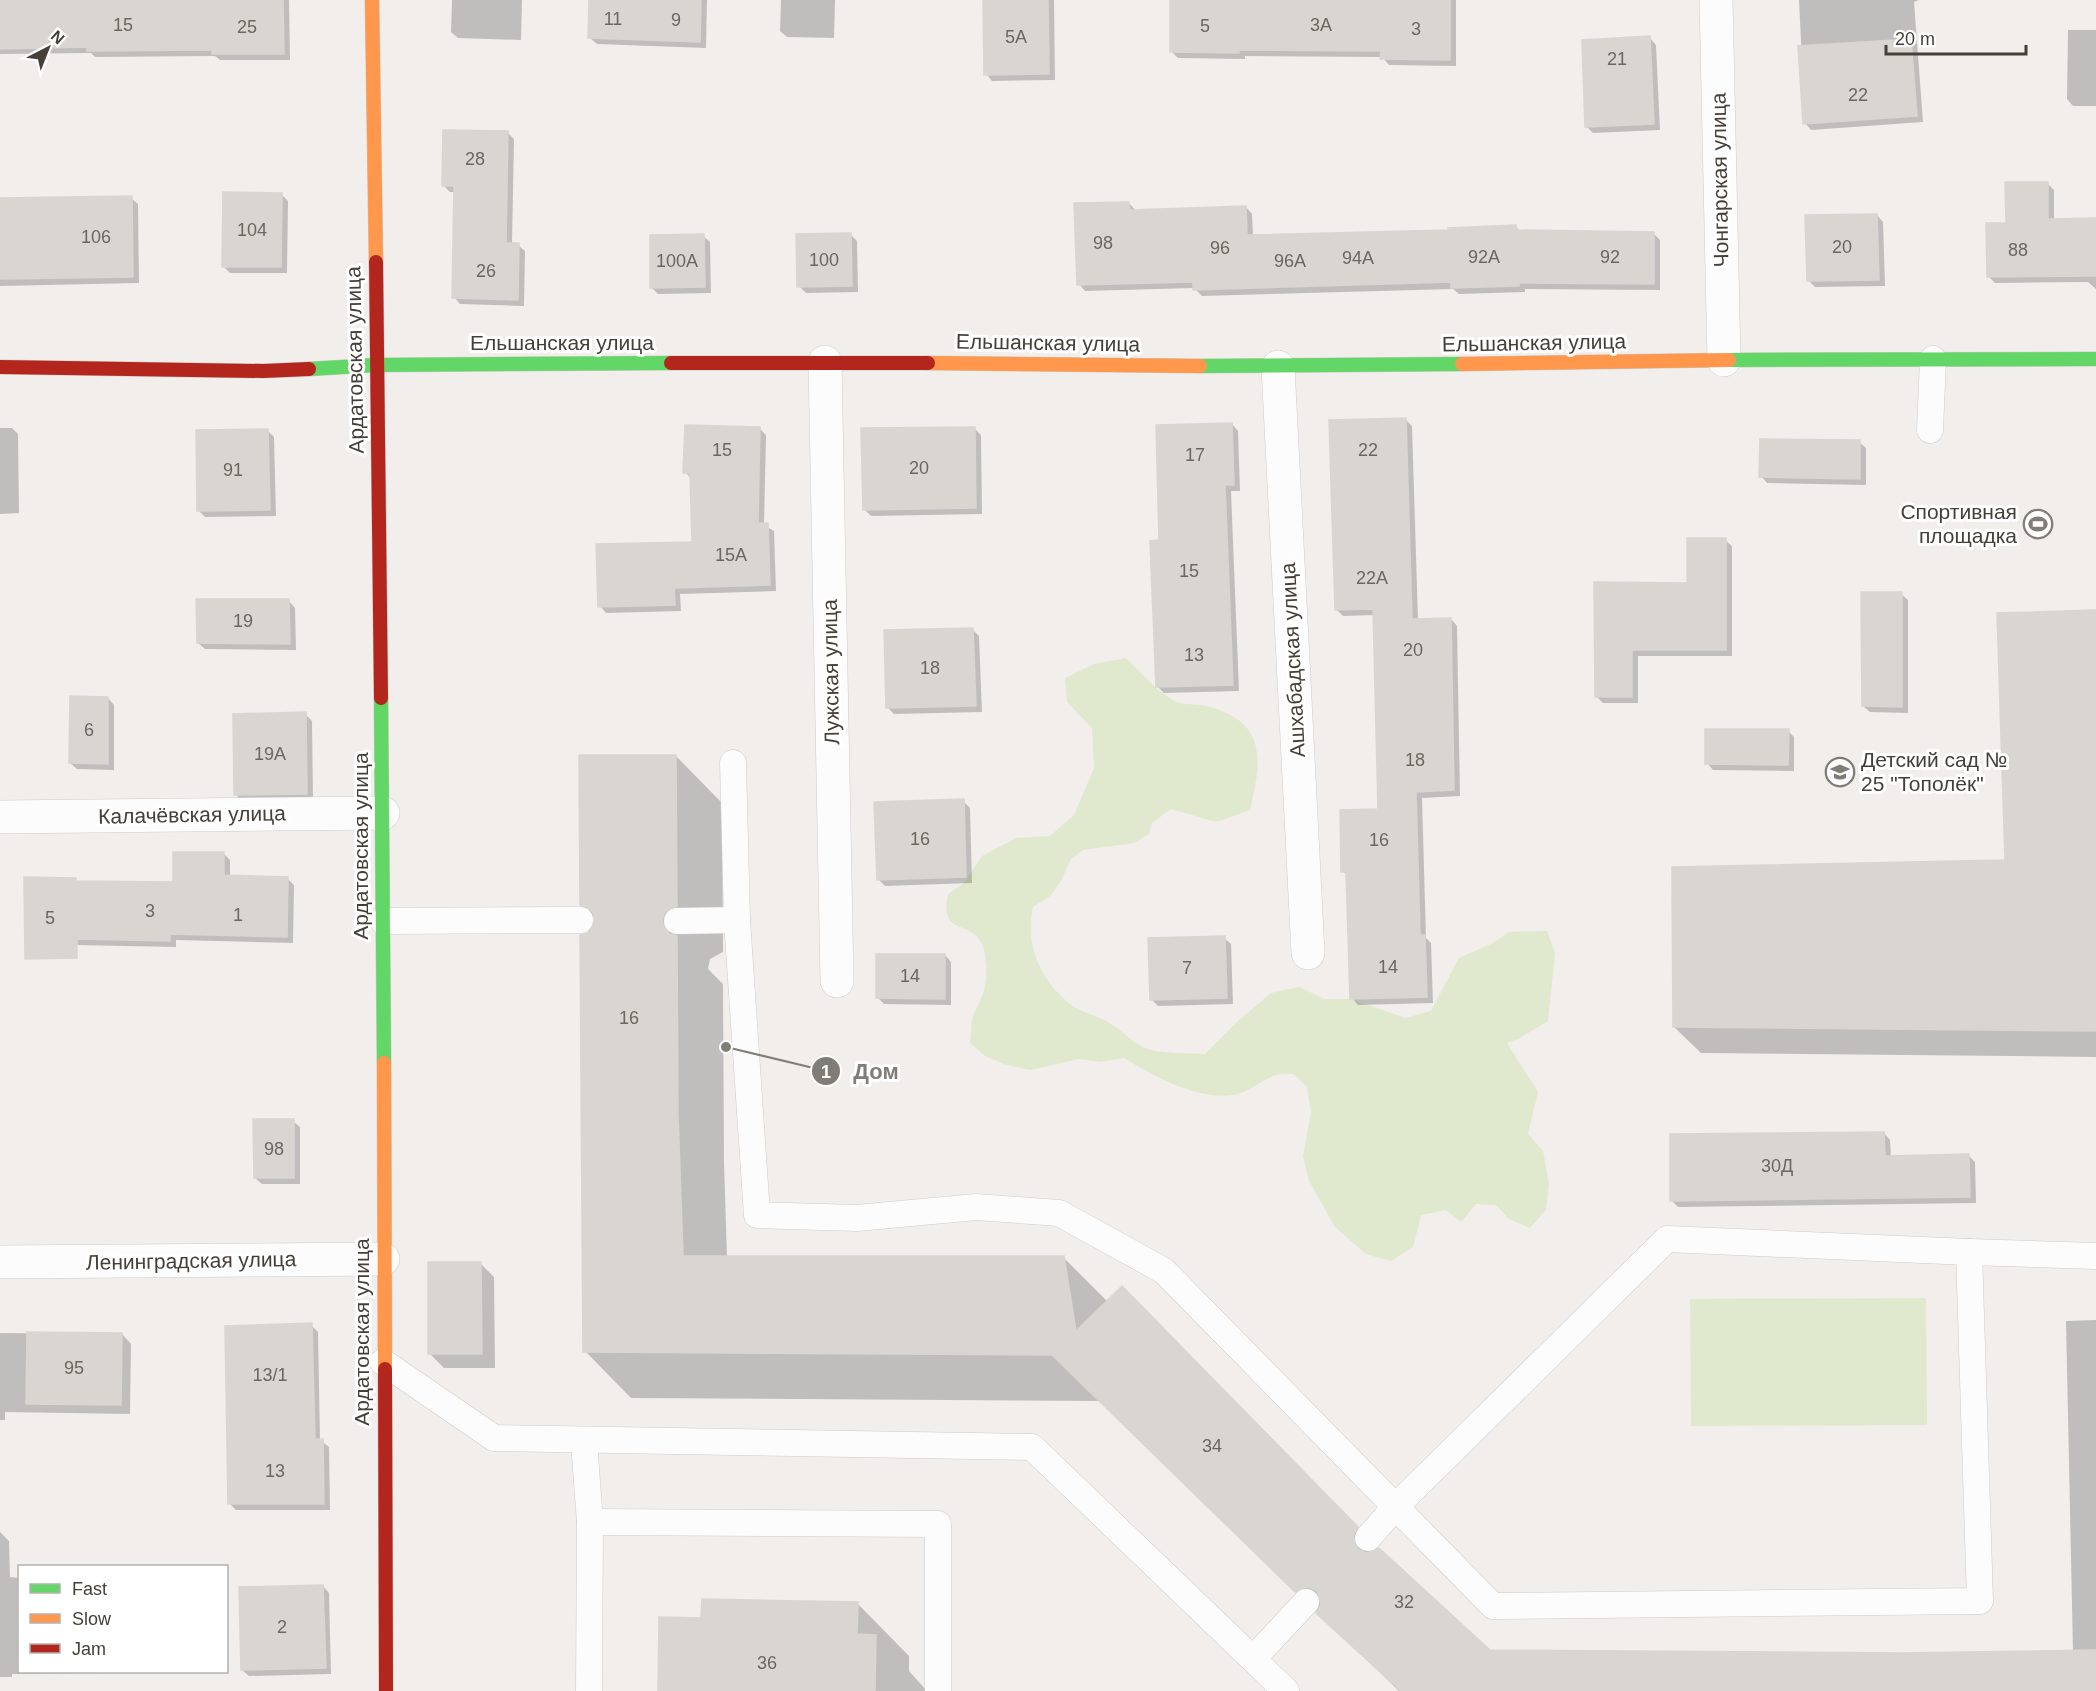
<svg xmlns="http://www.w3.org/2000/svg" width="2096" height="1691" font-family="Arial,sans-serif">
  <rect width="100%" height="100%" fill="#f1eeeb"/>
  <g fill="#e0e9cd">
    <path d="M 1126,658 C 1141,673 1156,690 1174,701 C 1183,706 1196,703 1206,706 C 1267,721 1262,759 1250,810 L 1216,822 L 1171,809 L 1152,823 L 1149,834 L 1134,843 L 1083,850 L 1071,859 L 1061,881 L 1050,896 L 1033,907 C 1024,947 1042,983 1074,1007 C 1084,1013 1097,1016 1108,1022 C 1121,1029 1132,1043 1145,1048 C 1159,1054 1189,1053 1205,1054 L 1239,1020 L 1271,993 L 1299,987 L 1325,999 L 1350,999 L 1406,1018 L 1431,1011 L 1459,958 L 1493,943 L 1509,932 L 1547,931 L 1555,953 L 1548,1021 L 1518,1039 L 1507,1043 L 1538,1092 L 1528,1134 L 1543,1151 L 1549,1184 L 1546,1210 L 1530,1228 L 1509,1219 L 1496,1205 L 1476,1204 L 1461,1222 L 1446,1210 L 1421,1215 L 1413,1247 L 1391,1261 L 1366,1254 L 1335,1227 L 1309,1181 L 1303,1156 L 1311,1112 L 1307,1087 L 1294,1074 C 1289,1074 1281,1073 1276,1075 C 1262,1079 1250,1092 1233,1095 C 1197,1100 1153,1076 1124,1058 L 1100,1062 L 1079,1059 L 1030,1070 L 1004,1064 L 985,1056 L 970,1043 C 971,1036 971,1027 972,1020 C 974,1011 980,1003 983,994 C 987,982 988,957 982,944 C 970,919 939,937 948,894 L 963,884 L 982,856 L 1016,838 L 1050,836 L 1074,815 L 1094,768 L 1092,728 L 1067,702 L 1065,678 L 1094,664 Z"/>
    <path d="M 1926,1298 L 1927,1425 L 1691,1426 L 1690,1299 Z"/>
  </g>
  <g fill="#0003">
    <path d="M 0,0 L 289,0 L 290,60 L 220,60 L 215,56 L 95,57 L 91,53 L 0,54 Z"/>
    <path d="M 452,0 L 522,0 L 521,40 L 458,38 L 451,32 Z"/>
    <path d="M 591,0 L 707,0 L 706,48 L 597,44 L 590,38 Z"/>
    <path d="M 781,0 L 835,0 L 834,38 L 787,37 L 780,31 Z"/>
    <path d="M 985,0 L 1054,0 L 1055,80 L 992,81 L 986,74 Z"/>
    <path d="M 1172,0 L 1456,0 L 1456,66 L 1389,65 L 1382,57 L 1245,56 L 1245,59 L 1178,58 L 1172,52 Z"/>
    <path d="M 1799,0 L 1919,0 L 1914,2 L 1923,122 L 1811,130 L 1805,123 Z"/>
    <path d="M 2068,30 L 2096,30 L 2096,106 L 2073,106 L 2067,99 Z"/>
    <path d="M 1650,38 L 1656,45 L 1660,130 L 1593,133 L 1587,127 Z"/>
    <path d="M 508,133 L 514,139 L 512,244 L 518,245 L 525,251 L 524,306 L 460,304 L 454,297 L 456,192 L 450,192 L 443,185 Z"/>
    <path d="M 2047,183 L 2054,190 L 2054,220 L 2096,220 L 2096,289 L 2088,282 L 1995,283 L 1989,277 Z"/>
    <path d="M 282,195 L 288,201 L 287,273 L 230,273 L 223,266 Z"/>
    <path d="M 131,198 L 138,204 L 139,283 L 0,286 L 0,201 Z"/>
    <path d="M 1129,203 L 1136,211 L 1246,207 L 1252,214 L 1253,236 L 1450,231 L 1516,227 L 1520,231 L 1653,233 L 1660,240 L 1660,290 L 1525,289 L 1525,292 L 1459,294 L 1453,289 L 1202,296 L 1194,288 L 1085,291 L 1079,284 Z"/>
    <path d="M 1877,215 L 1883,222 L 1885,286 L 1815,287 L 1808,280 Z"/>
    <path d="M 850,234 L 857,241 L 858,292 L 806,293 L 799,286 Z"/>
    <path d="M 703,236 L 710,242 L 711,293 L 658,294 L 652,288 Z"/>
    <path d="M 1405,419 L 1412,426 L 1418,620 L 1451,619 L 1457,626 L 1460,796 L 1422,798 L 1426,938 L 1431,943 L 1433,1003 L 1358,1005 L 1352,998 L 1348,876 L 1343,871 L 1379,810 L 1375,615 L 1343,616 L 1336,609 Z"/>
    <path d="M 1232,424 L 1238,431 L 1240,491 L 1231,491 L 1239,691 L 1164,693 L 1158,687 L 1160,542 Z"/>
    <path d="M 0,428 L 12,428 L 18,434 L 19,513 L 0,514 Z"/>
    <path d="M 974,428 L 981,435 L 982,514 L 871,516 L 864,509 Z"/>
    <path d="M 760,429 L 766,435 L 764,525 L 774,531 L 776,591 L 680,594 L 681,611 L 606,613 L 600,606 L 693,544 L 691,478 L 685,472 Z"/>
    <path d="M 268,431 L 274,437 L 276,516 L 205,517 L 198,510 Z"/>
    <path d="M 1859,442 L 1866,448 L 1866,485 L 1767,483 L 1761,476 Z"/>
    <path d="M 1725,540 L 1732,546 L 1732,656 L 1638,656 L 1638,703 L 1603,703 L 1596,696 L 1596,583 L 1688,584 Z"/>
    <path d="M 1901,594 L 1908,600 L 1908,713 L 1870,712 L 1863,706 Z"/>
    <path d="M 289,601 L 295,608 L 296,650 L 205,649 L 198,643 Z"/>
    <path d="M 2096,612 L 2096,1057 L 1701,1053 L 1674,1027 L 2006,862 Z"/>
    <path d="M 973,630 L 979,636 L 982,712 L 894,714 L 888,708 Z"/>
    <path d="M 108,698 L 114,705 L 114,770 L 77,769 L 70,763 Z"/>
    <path d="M 305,714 L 312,721 L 313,800 L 242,801 L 235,794 Z"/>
    <path d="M 1788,731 L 1794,737 L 1794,771 L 1713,770 L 1707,763 Z"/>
    <path d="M 676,756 L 722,803 L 723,952 L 710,959 L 708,969 L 723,984 L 724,1161 L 727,1258 L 1064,1258 L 1108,1302 L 1168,1334 L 1379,1550 L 1490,1652 L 1902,1655 L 2073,1652 L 2066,1321 L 2096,1320 L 2096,1691 L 1399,1691 L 1100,1401 L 631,1398 L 585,1351 L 589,934 L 596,919 L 581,904 Z"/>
    <path d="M 963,801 L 970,808 L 972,883 L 885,886 L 878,879 Z"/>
    <path d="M 223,853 L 230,860 L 230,877 L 288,879 L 294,885 L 293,943 L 176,940 L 176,947 L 74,945 L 69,883 L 175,883 Z"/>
    <path d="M 1224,938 L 1231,944 L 1233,1004 L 1158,1006 L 1152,1000 Z"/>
    <path d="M 945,955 L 951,962 L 951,1005 L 884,1004 L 877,997 Z"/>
    <path d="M 293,1121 L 300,1127 L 300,1184 L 262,1184 L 255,1178 Z"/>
    <path d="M 1884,1133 L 1890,1140 L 1891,1157 L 1969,1156 L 1975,1162 L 1976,1203 L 1678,1207 L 1671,1200 Z"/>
    <path d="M 480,1263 L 494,1277 L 495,1368 L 444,1368 L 430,1354 Z"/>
    <path d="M 311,1325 L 318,1332 L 320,1440 L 329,1447 L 330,1510 L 236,1510 L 229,1503 Z"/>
    <path d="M 0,1333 L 122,1334 L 131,1344 L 130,1414 L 5,1412 L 5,1420 L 0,1420 Z"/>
    <path d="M 0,1532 L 9,1541 L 10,1577 L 20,1578 L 20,1672 L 114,1673 L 12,1674 L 12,1677 L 0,1677 Z"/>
    <path d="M 323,1586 L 329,1593 L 331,1674 L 249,1676 L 242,1670 Z"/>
    <path d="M 857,1603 L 909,1656 L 909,1671 L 927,1691 L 659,1691 L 703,1619 Z"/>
  </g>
  <g fill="#d9d6d2" stroke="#d9d5d1" stroke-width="1.5">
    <path d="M 0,0 L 283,0 L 284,54 L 212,54 L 212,50 L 87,51 L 87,47 L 0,49 Z"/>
    <path d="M 589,0 L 701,0 L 700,42 L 588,38 Z"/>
    <path d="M 983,0 L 1048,0 L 1049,74 L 984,75 Z"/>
    <path d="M 1170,0 L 1450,0 L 1450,60 L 1380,59 L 1381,51 L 1239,50 L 1239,53 L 1170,52 Z"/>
    <path d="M 1650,36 L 1654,124 L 1585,127 L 1582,40 Z"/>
    <path d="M 1911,39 L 1917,116 L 1803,124 L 1798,46 Z"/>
    <path d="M 443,130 L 508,131 L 506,243 L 519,243 L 518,300 L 452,298 L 454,186 L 442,186 Z"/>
    <path d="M 2005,182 L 2048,182 L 2048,219 L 2096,218 L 2096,276 L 1987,277 L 1986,223 L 2006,223 Z"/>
    <path d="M 223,192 L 282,193 L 281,267 L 222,267 Z"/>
    <path d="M 132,196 L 133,277 L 0,279 L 0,198 Z"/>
    <path d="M 1129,202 L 1130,210 L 1246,206 L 1247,235 L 1448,230 L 1448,228 L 1516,225 L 1517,230 L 1654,232 L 1654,284 L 1519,283 L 1519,286 L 1451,288 L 1451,282 L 1193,290 L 1193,282 L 1077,285 L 1074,203 Z"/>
    <path d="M 1877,214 L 1879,280 L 1807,281 L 1805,215 Z"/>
    <path d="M 851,233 L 852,286 L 797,287 L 796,234 Z"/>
    <path d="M 704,234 L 705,287 L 650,288 L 650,235 Z"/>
    <path d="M 1406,418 L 1412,619 L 1451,618 L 1454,790 L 1416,792 L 1420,935 L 1425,935 L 1427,997 L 1350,999 L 1346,872 L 1341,872 L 1340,810 L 1378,809 L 1373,609 L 1335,610 L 1329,420 Z"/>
    <path d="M 1232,423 L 1234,485 L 1225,485 L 1233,685 L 1156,687 L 1150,541 L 1159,540 L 1156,425 Z"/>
    <path d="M 685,425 L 760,427 L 758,523 L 768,523 L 770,585 L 674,588 L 675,605 L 598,607 L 596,544 L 692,542 L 690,473 L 683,473 Z"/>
    <path d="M 975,427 L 976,508 L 863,510 L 861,428 Z"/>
    <path d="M 268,429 L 270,510 L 197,511 L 196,430 Z"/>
    <path d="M 1760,439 L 1860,440 L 1860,479 L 1759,477 Z"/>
    <path d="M 1687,538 L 1726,538 L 1726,650 L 1632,650 L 1632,697 L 1595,697 L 1594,582 L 1687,583 Z"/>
    <path d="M 1861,592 L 1902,592 L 1902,707 L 1862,706 Z"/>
    <path d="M 196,599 L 289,599 L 290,644 L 197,643 Z"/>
    <path d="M 2096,610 L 2096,1031 L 1673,1027 L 1672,867 L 2005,860 L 1997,613 Z"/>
    <path d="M 973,628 L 976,706 L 886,708 L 884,630 Z"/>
    <path d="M 70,696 L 108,697 L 108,764 L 69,763 Z"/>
    <path d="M 306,712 L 307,794 L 234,795 L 233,714 Z"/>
    <path d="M 1705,729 L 1789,729 L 1788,765 L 1705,764 Z"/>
    <path d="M 579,755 L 676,755 L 677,906 L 664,913 L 662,922 L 669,934 L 677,936 L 678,1114 L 683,1256 L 1064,1256 L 1076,1331 L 1122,1286 L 1358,1527 L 1353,1536 L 1358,1549 L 1366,1553 L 1379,1548 L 1490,1650 L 1902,1653 L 2096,1650 L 2096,1691 L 1401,1691 L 1316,1613 L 1321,1605 L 1317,1591 L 1309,1587 L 1295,1592 L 1052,1355 L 583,1352 L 580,935 L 588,933 L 595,921 L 593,912 L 580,905 Z"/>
    <path d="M 964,799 L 966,877 L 877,880 L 874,802 Z"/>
    <path d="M 173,852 L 224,852 L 224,875 L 288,877 L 287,937 L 170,934 L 170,941 L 77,939 L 77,958 L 25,959 L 24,877 L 76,878 L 76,881 L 173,882 Z"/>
    <path d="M 1225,936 L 1227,998 L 1150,1000 L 1148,938 Z"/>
    <path d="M 876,954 L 945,954 L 945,999 L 876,998 Z"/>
    <path d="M 253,1119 L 294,1119 L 294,1178 L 254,1178 Z"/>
    <path d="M 1884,1132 L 1885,1156 L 1969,1154 L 1970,1197 L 1670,1201 L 1670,1134 Z"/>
    <path d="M 428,1262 L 481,1262 L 482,1354 L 428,1354 Z"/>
    <path d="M 312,1323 L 315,1439 L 323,1439 L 324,1504 L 228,1504 L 225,1326 Z"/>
    <path d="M 27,1332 L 122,1333 L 121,1405 L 26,1404 Z"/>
    <path d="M 323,1585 L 326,1668 L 241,1670 L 239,1587 Z"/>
    <path d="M 702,1599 L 858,1602 L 857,1634 L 876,1635 L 875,1691 L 658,1691 L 659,1617 L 701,1618 Z"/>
  </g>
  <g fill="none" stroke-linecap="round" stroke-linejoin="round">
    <g stroke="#cfccc9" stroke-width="27">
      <g id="lane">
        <path d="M 1930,430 L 1933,359"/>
        <path d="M 733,763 L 737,920"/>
        <path d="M 383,921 L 580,920"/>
        <path d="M 677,921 L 737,920 L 757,1215 L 857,1218 L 976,1207 L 1059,1213 L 1164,1271 L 1493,1606 L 1980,1601 L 1969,1252 L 1667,1239 L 1395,1507 L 1368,1538"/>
        <path d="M 1969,1252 L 2096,1256"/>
        <path d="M 383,1362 L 494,1438 L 1032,1447 L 1286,1691"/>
        <path d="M 584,1442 L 590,1522 L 589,1691"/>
        <path d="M 590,1522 L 938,1524 L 938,1691"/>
        <path d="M 1253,1659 L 1306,1602"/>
      </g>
    </g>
    <g stroke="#cfccc9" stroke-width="34">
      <g id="street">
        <path d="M 1716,0 L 1724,360"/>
        <path d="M 825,362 L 837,981"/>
        <path d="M 1278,367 L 1308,953"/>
        <path d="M 0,817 L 383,813"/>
        <path d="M 0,1262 L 383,1259"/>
      </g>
    </g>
    <g stroke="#d0cac2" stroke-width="15">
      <g id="fast">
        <path d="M 1729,360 L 2096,359"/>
        <path d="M 1200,366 L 1462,364"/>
        <path d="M 309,369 L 376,365 L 671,363"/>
        <path d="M 381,698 L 384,1063"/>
      </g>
    </g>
    <g stroke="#d0cac2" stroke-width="15">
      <g id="slow">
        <path d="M 372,0 L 376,262"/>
        <path d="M 928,363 L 1200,366"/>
        <path d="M 1462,364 L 1729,360"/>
        <path d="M 384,1063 L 385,1369"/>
      </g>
    </g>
    <g stroke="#d0cac2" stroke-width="15">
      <g id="jam">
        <path d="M 376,262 L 381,698"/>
        <path d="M 671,363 L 928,363"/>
        <path d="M 0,367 L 263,371 L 309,369"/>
        <path d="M 385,1369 L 386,1691"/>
      </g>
    </g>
    <use href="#lane" stroke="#fdfcfc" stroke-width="26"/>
    <use href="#street" stroke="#fdfcfc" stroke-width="33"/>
    <use href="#fast" stroke="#63d668" stroke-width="14"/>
    <use href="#slow" stroke="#ff974d" stroke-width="14"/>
    <use href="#jam" stroke="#b3261e" stroke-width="14"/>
  </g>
  <defs>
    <g id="stadium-ring" transform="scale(1.5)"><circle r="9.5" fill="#fff" stroke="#827c76" stroke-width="1.5"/><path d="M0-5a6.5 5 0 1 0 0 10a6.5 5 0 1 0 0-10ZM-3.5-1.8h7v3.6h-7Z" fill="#827c76"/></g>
    <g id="school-ring" transform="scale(1.5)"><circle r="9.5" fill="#fff" stroke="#827c76" stroke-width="1.5"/><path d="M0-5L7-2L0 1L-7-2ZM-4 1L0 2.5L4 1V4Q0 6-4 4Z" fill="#827c76"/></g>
  </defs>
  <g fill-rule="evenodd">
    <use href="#stadium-ring" x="2038" y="524"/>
    <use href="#school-ring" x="1840" y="772"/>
  </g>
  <g text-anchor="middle" stroke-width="6" stroke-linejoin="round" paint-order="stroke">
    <g font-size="18" fill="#6c665f">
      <text x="613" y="25">11</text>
      <text x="676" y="26">9</text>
      <text x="123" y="31">15</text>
      <text x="1321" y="31">3А</text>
      <text x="1205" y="32">5</text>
      <text x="247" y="33">25</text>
      <text x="1416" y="35">3</text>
      <text x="1016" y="43">5А</text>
      <text x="1617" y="65">21</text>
      <text x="1858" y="101">22</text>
      <text x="475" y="165">28</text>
      <text x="252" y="236">104</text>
      <text x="96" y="243">106</text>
      <text x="1103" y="249">98</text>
      <text x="1842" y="253">20</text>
      <text x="1220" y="254">96</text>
      <text x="2018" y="256">88</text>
      <text x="1484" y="263">92А</text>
      <text x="1610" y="263">92</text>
      <text x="1358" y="264">94А</text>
      <text x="824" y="266">100</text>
      <text x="677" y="267">100А</text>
      <text x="1290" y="267">96А</text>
      <text x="486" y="277">26</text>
      <text x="722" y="456">15</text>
      <text x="1368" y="456">22</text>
      <text x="1195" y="461">17</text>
      <text x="919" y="474">20</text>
      <text x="233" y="476">91</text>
      <text x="731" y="561">15А</text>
      <text x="1189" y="577">15</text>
      <text x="1372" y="584">22А</text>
      <text x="243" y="627">19</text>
      <text x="1413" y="656">20</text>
      <text x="1194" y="661">13</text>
      <text x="930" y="674">18</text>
      <text x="89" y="736">6</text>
      <text x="270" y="760">19А</text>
      <text x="1415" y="766">18</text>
      <text x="920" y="845">16</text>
      <text x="1379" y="846">16</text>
      <text x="150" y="917">3</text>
      <text x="238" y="921">1</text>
      <text x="50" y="924">5</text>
      <text x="1388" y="973">14</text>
      <text x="1187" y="974">7</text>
      <text x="910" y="982">14</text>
      <text x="629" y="1024">16</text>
      <text x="274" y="1155">98</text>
      <text x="1777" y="1172">30Д</text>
      <text x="74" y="1374">95</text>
      <text x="270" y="1381">13/1</text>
      <text x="1212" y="1452">34</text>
      <text x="275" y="1477">13</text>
      <text x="1404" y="1608">32</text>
      <text x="282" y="1633">2</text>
      <text x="767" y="1669">36</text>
    </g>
    <g font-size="21" fill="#463f37" stroke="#fff">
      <text transform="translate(1720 180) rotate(-91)" y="7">Чонгарская улица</text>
      <text x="562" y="350">Ельшанская улица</text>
      <text transform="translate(1048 343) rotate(1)" y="7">Ельшанская улица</text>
      <text transform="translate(1534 343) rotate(-1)" y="7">Ельшанская улица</text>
      <text transform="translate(355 360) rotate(-91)" y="7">Ардатовская улица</text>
      <text transform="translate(1293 660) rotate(-93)" y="7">Ашхабадская улица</text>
      <text transform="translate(831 672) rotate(-91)" y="7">Лужская улица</text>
      <text transform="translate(192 815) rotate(-1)" y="7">Калачёвская улица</text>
      <text transform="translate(361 846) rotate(-90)" y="7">Ардатовская улица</text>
      <text transform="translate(191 1261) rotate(-1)" y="7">Ленинградская улица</text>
      <text transform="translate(362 1332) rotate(-90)" y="7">Ардатовская улица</text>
    </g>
    <g font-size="21" fill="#463f37" stroke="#fff" text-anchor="end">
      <text x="2017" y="519">Спортивная<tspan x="2017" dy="24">площадка</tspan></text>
      <text x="1861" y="767" text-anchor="start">Детский сад №<tspan x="1861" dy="24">25 "Тополёк"</tspan></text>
    </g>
  </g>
  <path fill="none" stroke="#827c76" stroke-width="2" d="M726 1047L826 1071"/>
  <g fill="#827c76" stroke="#fff" stroke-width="2">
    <circle cx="726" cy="1047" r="6"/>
    <circle cx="826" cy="1071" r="15"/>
  </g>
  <g font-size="18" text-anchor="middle" font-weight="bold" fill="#fff">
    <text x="826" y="1078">1</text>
  </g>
  <g font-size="22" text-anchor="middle" font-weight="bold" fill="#827c76" stroke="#fff" stroke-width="6" stroke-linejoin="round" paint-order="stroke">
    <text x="876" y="1079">Дом</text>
  </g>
  <rect x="18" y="1565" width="210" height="108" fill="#ffffff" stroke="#b5b2af" stroke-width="1.5"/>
  <rect x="30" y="1584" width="30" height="9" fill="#63d668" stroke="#b5b2af" stroke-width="1.5"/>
  <text x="72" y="1595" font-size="18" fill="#463f37">Fast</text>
  <rect x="30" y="1614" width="30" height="9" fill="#ff974d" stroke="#b5b2af" stroke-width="1.5"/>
  <text x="72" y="1625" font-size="18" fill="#463f37">Slow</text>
  <rect x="30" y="1644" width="30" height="9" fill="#b3261e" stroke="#b5b2af" stroke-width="1.5"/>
  <text x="72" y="1655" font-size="18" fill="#463f37">Jam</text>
  <g transform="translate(48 48) rotate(42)" stroke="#ffffff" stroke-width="4.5" paint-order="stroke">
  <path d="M0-4.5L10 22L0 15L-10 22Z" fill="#463f37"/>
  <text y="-9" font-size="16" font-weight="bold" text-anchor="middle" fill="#463f37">N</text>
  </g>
  <path d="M1886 45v9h140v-9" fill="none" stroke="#463f37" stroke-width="3"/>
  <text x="1895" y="45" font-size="18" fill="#463f37" stroke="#ffffff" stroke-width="4.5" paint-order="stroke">20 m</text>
</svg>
